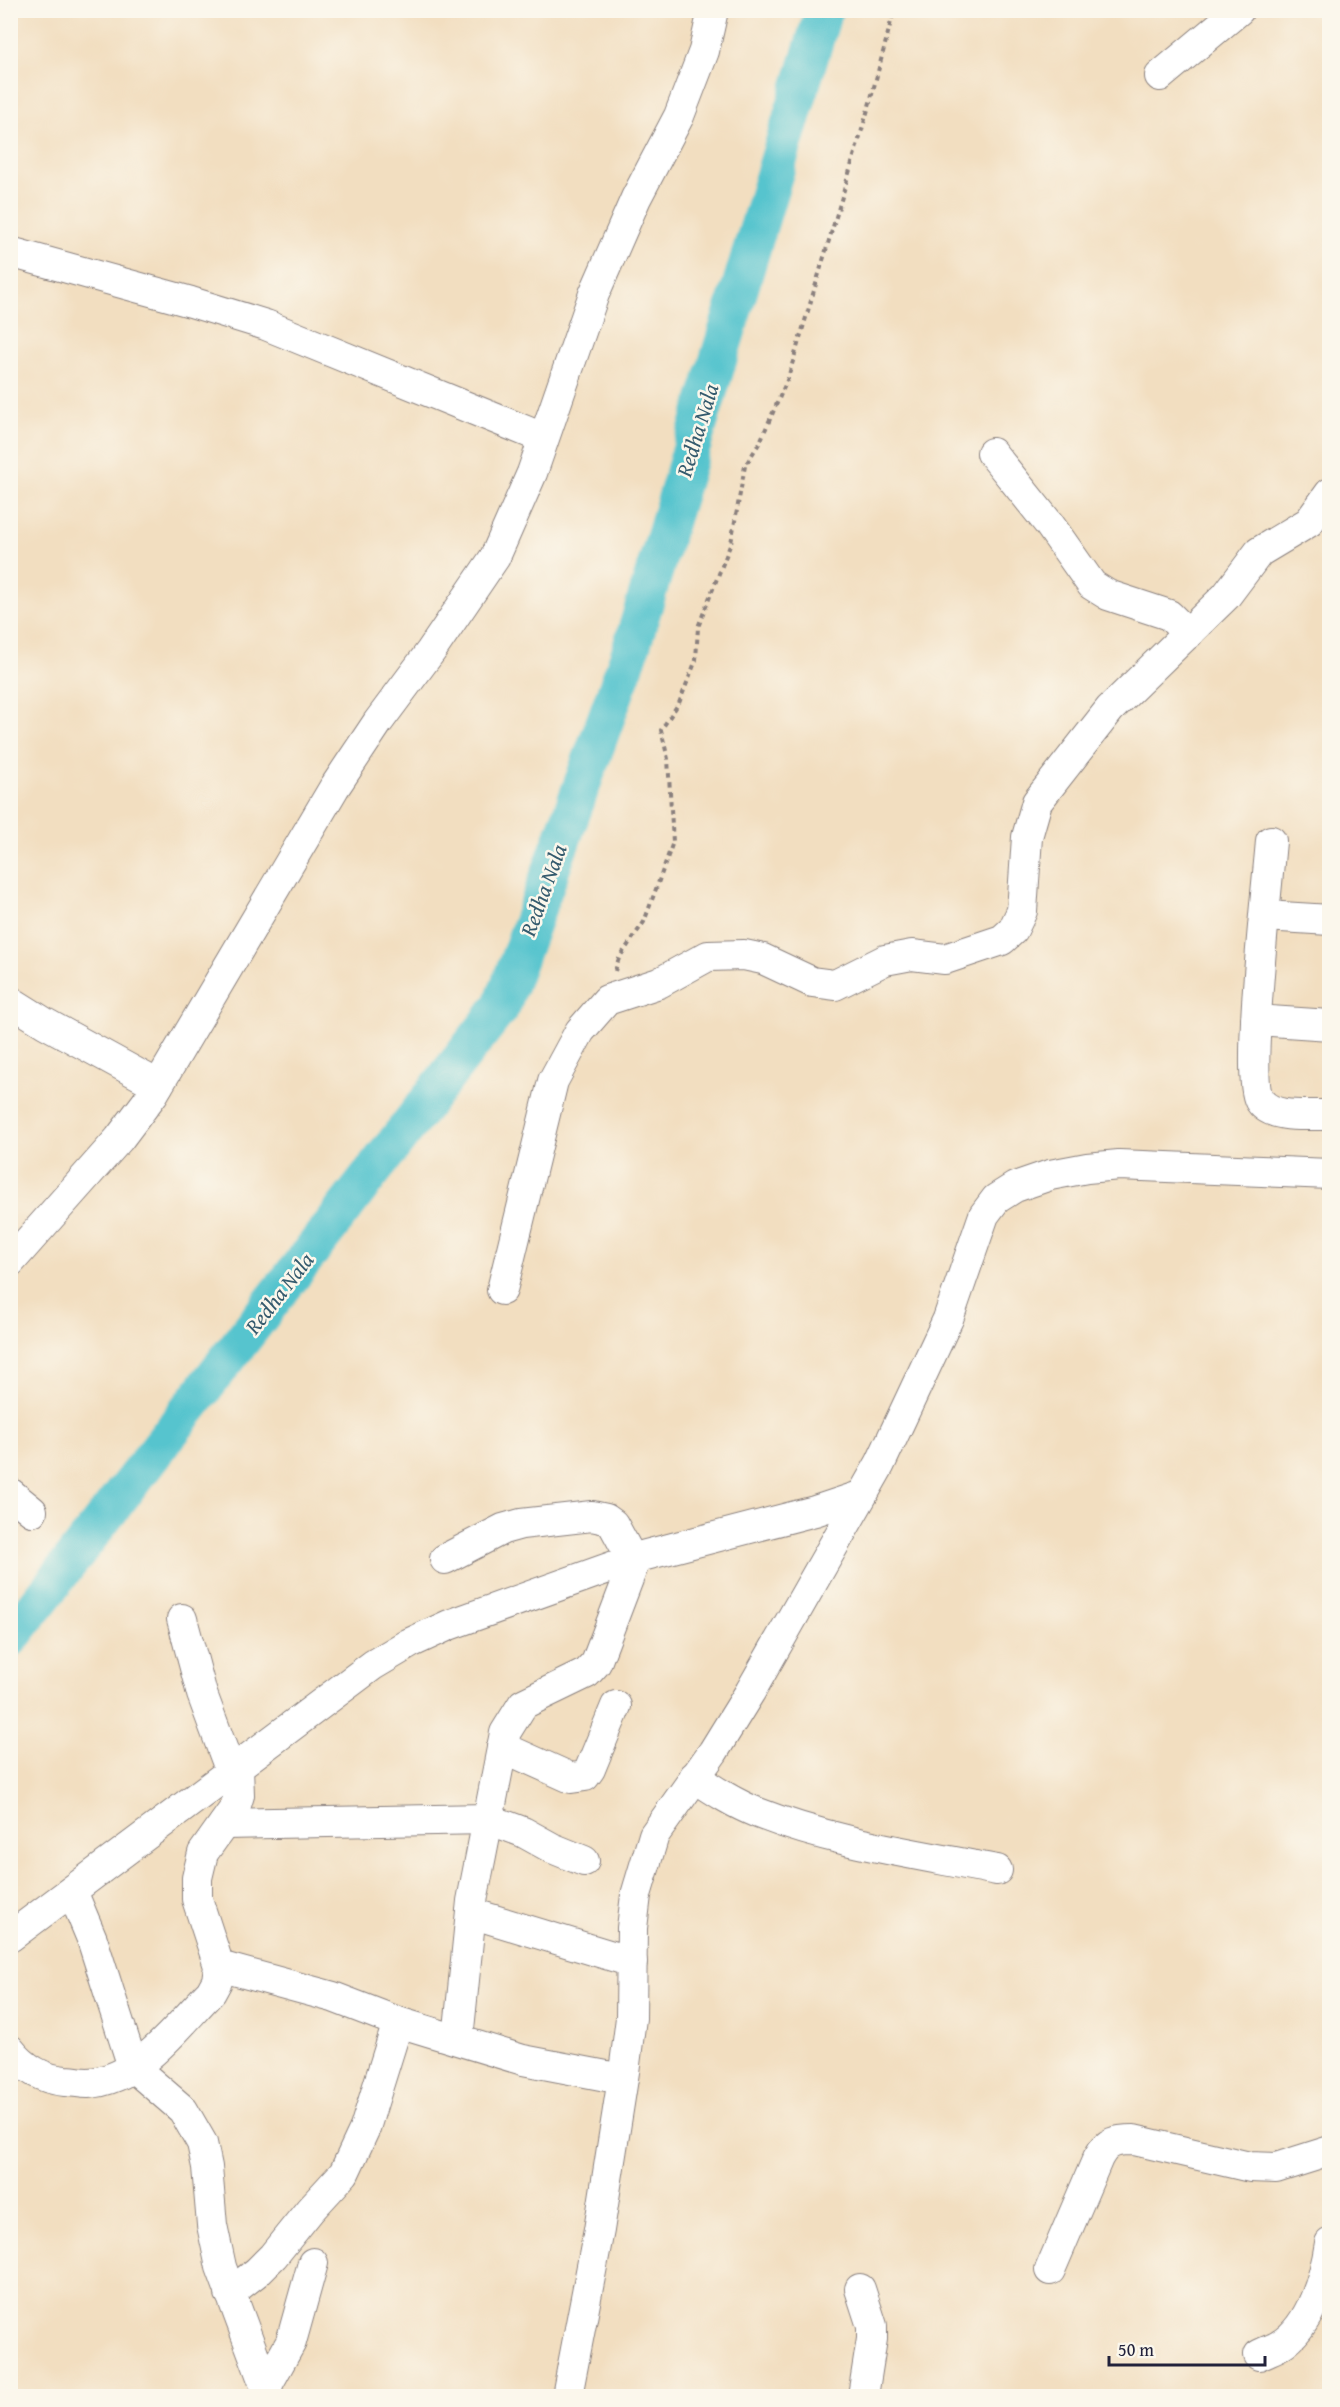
<svg xmlns="http://www.w3.org/2000/svg" width="1340" height="2407" font-family="'Gentium Book Plus',serif">
  <rect width="100%" height="100%" fill="#fbf7ec"/>
  <filter id="ink" filterUnits="userSpaceOnUse"><feTurbulence type="fractalNoise" baseFrequency=".0167" numOctaves="2"/><feDisplacementMap in="SourceGraphic" scale="12" xChannelSelector="R" yChannelSelector="G"/><feConvolveMatrix kernelMatrix="1 2 1 2 8 2 1 2 1" color-interpolation-filters="sRGB"/></filter>
  <filter id="wash" filterUnits="userSpaceOnUse"><feTurbulence type="fractalNoise" baseFrequency=".008" numOctaves="4" result="noise"/><feDisplacementMap in="SourceGraphic" scale="24" xChannelSelector="R" yChannelSelector="G"/><feGaussianBlur stdDeviation="1.35" result="paint"/><feColorMatrix in="noise" values="0 0 0 0 0 0 0 0 0 0 0 0 0 0 0 0 0 1.4 0 .05"/><feComposite in="paint" operator="in"/></filter>
  <g filter="url(#wash)">
    <rect width="100%" height="100%" fill="#f2dec0"/>
    <g fill="none" stroke-linecap="round" stroke-linejoin="round">
      <path stroke="#57c4ce" stroke-width="38" d="M 10,1639 L 502,1005 L 629,655 L 824,10"/>
    </g>
  </g>
  <g filter="url(#ink)">
    <g fill="none" stroke-linecap="round" stroke-linejoin="round">
      <g stroke="#8a807e" stroke-width="32">
        <g id="minor">
          <path d="M 1160,76 L 1239,10"/>
          <path d="M 10,252 L 191,302 L 266,325 L 543,438"/>
          <path d="M 992,453 L 1049,524 L 1092,585 L 1108,595 L 1169,615 L 1188,634"/>
          <path d="M 1271,841 C 1268,879 1245,1080 1260,1101 C 1273,1120 1310,1114 1330,1115"/>
          <path d="M 1265,916 L 1330,920"/>
          <path d="M 10,1001 L 45,1023 L 158,1085"/>
          <path d="M 1256,1020 L 1330,1025"/>
          <path d="M 10,1262 L 119,1139 L 153,1094 L 334,788 L 378,722 L 431,651 L 495,557 L 532,473 L 594,294 L 636,198 L 679,116 L 704,51 L 713,10"/>
          <path d="M 502,1290 L 553,1081 L 580,1031 L 607,1000 L 659,983 L 708,956 L 744,955 L 763,959 L 812,982 L 835,985 L 885,960 L 912,955 L 945,959 L 1002,940 L 1013,930 L 1022,911 L 1027,837 L 1037,802 L 1110,709 L 1226,596 L 1259,552 L 1309,522 L 1330,493"/>
          <path d="M 10,1493 L 32,1511"/>
          <path d="M 445,1559 L 503,1529 L 521,1524 L 592,1516 L 606,1519 L 613,1524 L 632,1559"/>
          <path d="M 182,1619 L 202,1694 L 231,1772"/>
          <path d="M 502,1747 L 571,1778 L 585,1776 L 590,1769 L 616,1706"/>
          <path d="M 694,1777 C 715,1791 735,1804 758,1813 C 834,1843 917,1854 997,1870"/>
          <path d="M 224,1824 L 488,1819 L 523,1832 L 552,1848 L 584,1861"/>
          <path d="M 72,1891 L 92,1939 L 133,2067 L 183,2110 L 202,2143 L 207,2167 L 212,2225 L 221,2267 L 269,2396"/>
          <path d="M 471,1913 L 632,1962"/>
          <path d="M 10,1937 L 373,1665 L 410,1643 L 449,1625 L 642,1556 L 815,1511 L 860,1496"/>
          <path d="M 219,1966 L 333,1997 L 398,2022 L 523,2060 L 622,2079"/>
          <path d="M 458,2039 L 472,1901 L 505,1733 L 523,1704 L 587,1673 L 596,1663 L 636,1558"/>
          <path d="M 10,2050 C 24,2068 43,2079 65,2081 C 72,2081 80,2083 88,2083 C 140,2080 177,2026 211,1992 L 217,1981 L 219,1966 L 197,1899 L 197,1878 L 203,1853 L 235,1808 L 239,1795 L 238,1767"/>
          <path d="M 1050,2270 L 1098,2158 C 1107,2141 1116,2140 1134,2140 L 1250,2167 L 1276,2168 L 1330,2151"/>
          <path d="M 860,2289 L 872,2326 L 872,2339 L 863,2396"/>
          <path d="M 230,2293 L 257,2272 L 273,2256 L 310,2210 L 344,2173 L 365,2128 L 398,2022"/>
          <path d="M 1259,2355 C 1266,2351 1274,2349 1280,2345 C 1311,2326 1325,2277 1330,2243"/>
          <path d="M 266,2387 L 291,2342 L 313,2263"/>
          <path d="M 567,2396 L 599,2230 L 624,2072 L 631,2018 L 632,1928 L 636,1895 L 654,1835 L 713,1752 L 750,1692 L 880,1464 L 948,1319 L 984,1215 L 996,1199 L 1015,1187 L 1050,1175 L 1087,1168 L 1119,1165 L 1330,1174"/>
        </g>
      </g>
      <path stroke="#8a807e" stroke-width="4" stroke-dasharray="4.5 4.5" stroke-linecap="butt" d="M 615,971 L 619,958 L 644,922 L 673,842 L 668,759 L 661,730 L 679,703 L 696,660 L 698,627 L 731,543 L 745,466 L 760,442 L 788,378 L 869,106 L 894,10"/>
      <use href="#minor" stroke="#fff" stroke-width="30"/>
    </g>
  </g>
  <g text-anchor="middle" stroke-width="5" stroke-linejoin="round" paint-order="stroke">
    <g font-size="22" font-style="italic" fill="#355b6e" stroke="#fbf7ec">
      <text transform="translate(697 430) rotate(-73)" y="8">Redha Nala</text>
      <text transform="translate(543 890) rotate(-70)" y="8">Redha Nala</text>
      <text transform="translate(279 1293) rotate(-52)" y="8">Redha Nala</text>
    </g>
  </g>
  <rect width="1340" height="2407" fill="none" stroke="#fbf7ec" stroke-width="36"/>
  <path d="M1109 2356v9h156v-9" fill="none" stroke="#22223b" stroke-width="3"/>
  <text x="1118" y="2356" font-size="18" fill="#22223b" stroke="#fbf7ec" stroke-width="4.5" paint-order="stroke">50 m</text>
</svg>
